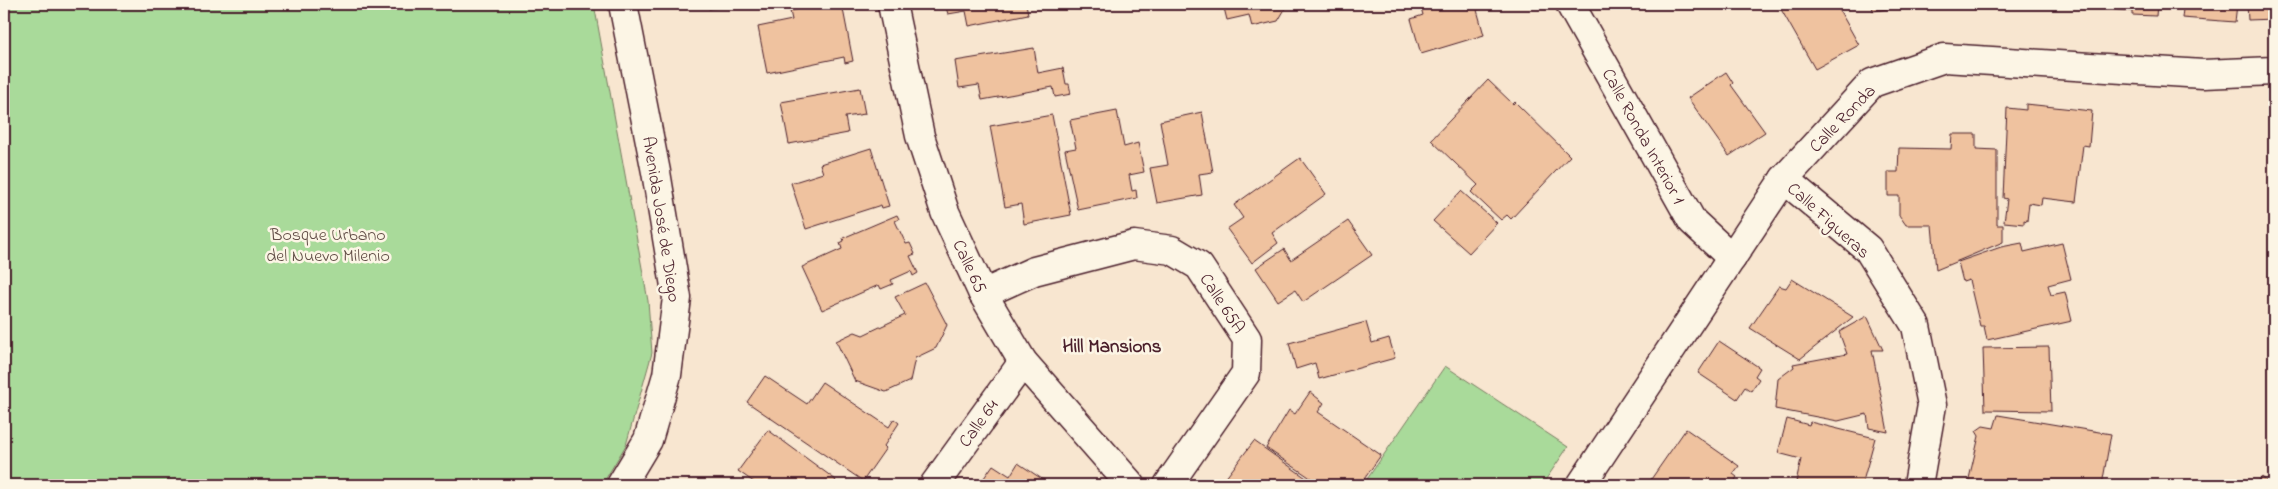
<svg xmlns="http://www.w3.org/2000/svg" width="2278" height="489" font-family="'Indie Flower',sans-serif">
  <rect width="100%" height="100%" fill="#f8e6d0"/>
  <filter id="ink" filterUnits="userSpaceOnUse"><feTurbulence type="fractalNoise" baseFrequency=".02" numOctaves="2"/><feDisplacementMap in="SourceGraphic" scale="10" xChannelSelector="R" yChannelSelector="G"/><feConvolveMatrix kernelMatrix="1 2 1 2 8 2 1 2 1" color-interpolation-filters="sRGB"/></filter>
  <g filter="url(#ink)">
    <g fill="#a9da9a" stroke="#7a7c62">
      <path d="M 4,4 L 594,4 L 648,301 L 652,353 L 626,445 L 602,485 L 4,485 Z"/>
      <path d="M 1445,366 L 1568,447 L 1542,485 L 1363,485 Z"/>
    </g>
    <g fill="#efc29f" stroke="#4a1f2b">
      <path d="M 708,4 L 738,4 L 709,9 Z"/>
      <path d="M 825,4 L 842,4 L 853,61 L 845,63 L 844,57 L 767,73 L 758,27 L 792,20 L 790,11 Z"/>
      <path d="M 945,4 L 1026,4 L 1028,14 L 969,26 L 966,11 L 948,14 Z"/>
      <path d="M 1223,4 L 1288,4 L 1278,21 L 1252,27 L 1249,15 L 1227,20 Z"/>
      <path d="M 1420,4 L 1498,4 L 1477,10 L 1484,35 L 1421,54 L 1411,19 L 1423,15 Z"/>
      <path d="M 1778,4 L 1836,4 L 1859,45 L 1815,69 Z"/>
      <path d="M 1872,4 L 1910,4 L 1910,6 L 1873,11 Z"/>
      <path d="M 2093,4 L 2157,4 L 2156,16 L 2132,15 L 2132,11 L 2093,8 Z"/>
      <path d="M 2169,4 L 2237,4 L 2235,22 L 2182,18 L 2183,9 L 2168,8 Z"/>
      <path d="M 2247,4 L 2274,4 L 2274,19 L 2248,20 Z"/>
      <path d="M 1034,48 L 1038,73 L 1063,68 L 1066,84 L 1069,84 L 1071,94 L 1055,97 L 1053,87 L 982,100 L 979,85 L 959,88 L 955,61 Z"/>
      <path d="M 1726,72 L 1733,83 L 1731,85 L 1765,132 L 1729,156 L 1688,98 Z"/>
      <path d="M 1488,80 L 1513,104 L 1515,102 L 1570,156 L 1511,219 L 1507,215 L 1501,220 L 1471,192 L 1478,185 L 1431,140 Z"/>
      <path d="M 860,88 L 865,114 L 845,117 L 848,133 L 789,144 L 781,102 Z"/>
      <path d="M 2026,104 L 2092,111 L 2089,146 L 2083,145 L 2076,202 L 2042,198 L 2041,205 L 2029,203 L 2027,221 L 2024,220 L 2024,224 L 2004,222 L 2007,199 L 2003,198 L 2007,108 L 2026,110 Z"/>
      <path d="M 1117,111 L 1124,147 L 1138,143 L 1144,172 L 1129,175 L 1132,191 L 1136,190 L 1137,198 L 1078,210 L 1065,150 L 1076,148 L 1070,120 Z"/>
      <path d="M 1202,112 L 1213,172 L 1199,174 L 1202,195 L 1157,203 L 1150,168 L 1168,165 L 1160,121 Z"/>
      <path d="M 1052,115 L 1071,215 L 1024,224 L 1021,204 L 1005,207 L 990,126 Z"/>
      <path d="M 1952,134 L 1976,134 L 1976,149 L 1997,150 L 1997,225 L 2003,225 L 2003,242 L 1936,270 L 1932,225 L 1906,225 L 1899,215 L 1899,196 L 1888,196 L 1888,172 L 1898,172 L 1899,148 L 1951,149 Z"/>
      <path d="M 871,148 L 889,206 L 882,208 L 881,205 L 806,229 L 791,183 L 823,173 L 820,164 Z"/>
      <path d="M 1300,158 L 1326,194 L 1272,233 L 1278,243 L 1252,263 L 1227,229 L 1243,218 L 1234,205 Z"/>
      <path d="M 1461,191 L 1497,223 L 1469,253 L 1433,221 Z"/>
      <path d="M 897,215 L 899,219 L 895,221 L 906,244 L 910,243 L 915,254 L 910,256 L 918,273 L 913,276 L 911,271 L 891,280 L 893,284 L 881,289 L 879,285 L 822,310 L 802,267 L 842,249 L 840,243 L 844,241 L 843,238 Z"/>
      <path d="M 1348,221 L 1372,255 L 1303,302 L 1295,290 L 1278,301 L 1256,268 L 1284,249 L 1291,260 Z"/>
      <path d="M 2022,243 L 2024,252 L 2062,243 L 2071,279 L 2048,285 L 2051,295 L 2065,292 L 2072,321 L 1987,340 L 1984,326 L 1980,326 L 1969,280 L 1963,282 L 1958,262 L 2001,247 Z"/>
      <path d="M 1792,279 L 1853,317 L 1800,359 L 1750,328 L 1779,286 L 1786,288 Z"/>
      <path d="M 925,283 L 947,325 L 936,348 L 915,358 L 910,381 L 886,392 L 855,381 L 836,341 L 855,332 L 863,335 L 905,315 L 895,297 Z"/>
      <path d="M 1867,316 L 1883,350 L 1872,350 L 1888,432 L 1869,428 L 1867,414 L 1838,421 L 1775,409 L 1778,379 L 1794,367 L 1793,364 L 1847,354 L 1839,332 Z"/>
      <path d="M 1366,322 L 1372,343 L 1389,338 L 1395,358 L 1319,379 L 1315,363 L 1296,369 L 1289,343 Z"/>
      <path d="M 1719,341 L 1760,368 L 1755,376 L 1759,379 L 1751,391 L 1745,387 L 1737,399 L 1698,373 Z"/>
      <path d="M 2049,347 L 2051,411 L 1985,410 L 1983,348 Z"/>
      <path d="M 765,376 L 807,404 L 822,382 L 889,427 L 894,419 L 899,423 L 884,446 L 886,448 L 863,481 L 747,402 Z"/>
      <path d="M 1310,392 L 1324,403 L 1318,412 L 1381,455 L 1360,485 L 1321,485 L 1266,448 L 1289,410 L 1295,414 Z"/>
      <path d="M 1998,415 L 2111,434 L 2102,485 L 1980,485 L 1968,483 L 1979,436 L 1976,431 L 1983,426 L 1994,428 Z"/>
      <path d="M 1787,419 L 1809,425 L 1810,422 L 1875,438 L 1862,485 L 1807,485 L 1796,482 L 1801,459 L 1778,453 Z"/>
      <path d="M 1686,429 L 1739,466 L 1733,474 L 1737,477 L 1732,485 L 1647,485 Z"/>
      <path d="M 768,430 L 836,480 L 832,485 L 766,485 L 763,483 L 758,485 L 738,471 Z"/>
      <path d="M 1254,441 L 1316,485 L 1234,485 L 1225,479 Z"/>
      <path d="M 1018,463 L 1051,485 L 979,485 L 993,465 L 1010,476 Z"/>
      <path d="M 2262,477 L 2271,485 L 2255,485 Z"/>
    </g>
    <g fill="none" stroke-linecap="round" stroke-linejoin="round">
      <g stroke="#4a1f2b" stroke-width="31">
        <g id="minor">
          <path d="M 892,4 L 920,136 L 945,212 L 983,294 L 1023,362 L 1131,485"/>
          <path d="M 1570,4 L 1692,221 L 1732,258"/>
          <path d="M 1784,179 L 1868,249 L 1916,326 L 1932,405 L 1918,485"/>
          <path d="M 983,294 L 1034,271 L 1134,245 L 1172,250 L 1199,266 L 1247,339 L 1246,373 L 1168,485"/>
          <path d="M 934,485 L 1023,362"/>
          <path d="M 1581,485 L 1784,179 L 1872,83 L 1944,58 L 2203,74 L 2274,71"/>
        </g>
      </g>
      <g stroke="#4a1f2b" stroke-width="31">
        <path id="tertiary" d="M 621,485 L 648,440 L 667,375 L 677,298 L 656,172 L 623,4"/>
      </g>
      <use href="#minor" stroke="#fcf5e5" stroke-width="28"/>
      <use href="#tertiary" stroke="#fcf5e5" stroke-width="28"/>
    </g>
  </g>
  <g text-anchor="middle" stroke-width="5" stroke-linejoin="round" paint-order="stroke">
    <g font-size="18" fill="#4a1f2b" stroke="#fcf5e5">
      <text transform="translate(1842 118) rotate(-46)" y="6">Calle Ronda</text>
      <text transform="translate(1644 136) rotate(61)" y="6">Calle Ronda Interior 1</text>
      <text transform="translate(662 219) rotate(81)" y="6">Avenida José de Diego</text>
      <text transform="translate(1829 220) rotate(42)" y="6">Calle Figueras</text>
      <text transform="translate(970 266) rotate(65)" y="6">Calle 65</text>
      <text transform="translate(1223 303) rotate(57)" y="6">Calle 65A</text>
      <text transform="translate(978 423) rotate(-54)" y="6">Calle 64</text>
    </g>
    <g font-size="18" fill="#624e47" stroke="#fcf5e5">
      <text x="328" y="240">Bosque Urbano<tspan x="328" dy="21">del Nuevo Milenio</tspan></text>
    </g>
    <g font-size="19" font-weight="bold" fill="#4a1f2b" stroke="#fcf5e5">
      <text x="1112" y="352">Hill Mansions</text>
    </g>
  </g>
  <rect width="2278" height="489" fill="none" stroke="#fcf5e5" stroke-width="20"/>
  <rect x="10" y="10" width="2258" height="469" fill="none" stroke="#4a1f2b" stroke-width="2" filter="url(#ink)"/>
</svg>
